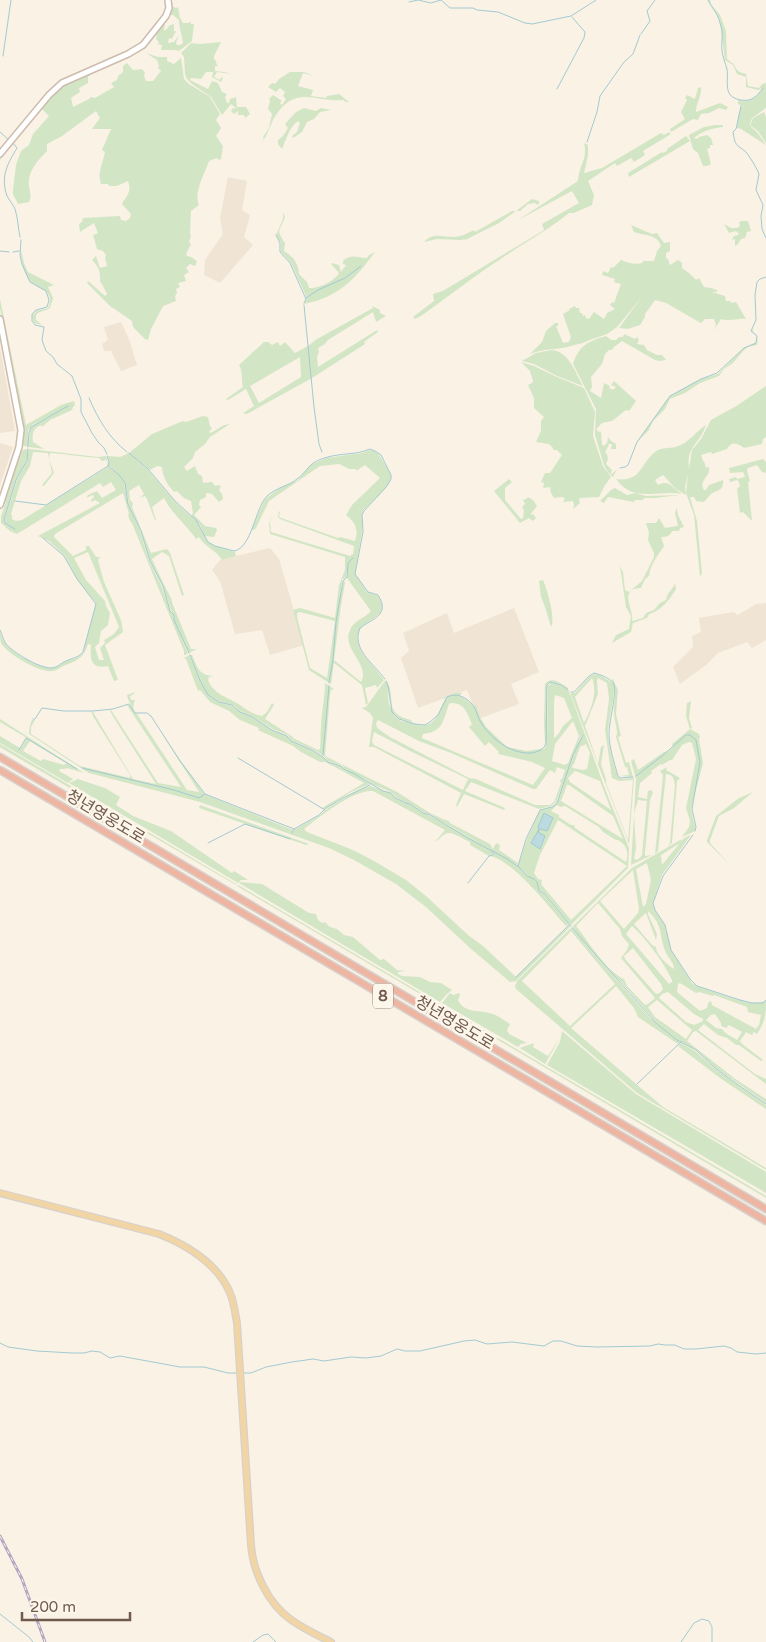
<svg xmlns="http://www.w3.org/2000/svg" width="766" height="1642" font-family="'Varela Round','Noto Sans KR',sans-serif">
  <rect width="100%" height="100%" fill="#faf2e5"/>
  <g fill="#f0e4d4">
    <path d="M 228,177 L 247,181 L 242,210 L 250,215 L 244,237 L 253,245 L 220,283 L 204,275 L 205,260 L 223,234 L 220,218 Z"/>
    <path d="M 121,322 L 129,339 L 137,365 L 121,371 L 111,351 L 104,351 L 102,344 L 108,340 L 104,327 Z"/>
    <path d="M 0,347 L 15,431 L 0,433 Z"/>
    <path d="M 0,443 L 13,447 L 0,485 Z"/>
    <path d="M 270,548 L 279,559 L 304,645 L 270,655 L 262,630 L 235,634 L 220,581 L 212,570 L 220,560 Z"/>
    <path d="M 766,603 L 766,640 L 752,648 L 747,642 L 718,653 L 706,665 L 680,684 L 673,667 L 693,647 L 692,636 L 701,632 L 699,618 L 733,612 L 738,615 L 756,604 Z"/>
    <path d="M 514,608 L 539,672 L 511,684 L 519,704 L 478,719 L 467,690 L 418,708 L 401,658 L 409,651 L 403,633 L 447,613 L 454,633 Z"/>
  </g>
  <g fill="#d2e6c5" fill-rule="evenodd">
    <path d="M 170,0 L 172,6 L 176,8 L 178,7 L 180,18 L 183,23 L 189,23 L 191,21 L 191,24 L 194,24 L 192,41 L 179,51 L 175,50 L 161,50 L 162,45 L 158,44 L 159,42 L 156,39 L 157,34 L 144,50 L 144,47 L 168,17 L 171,9 ZM 170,15 L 173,15 L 179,20 C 179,28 182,35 183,43 L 180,45 L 177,45 L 176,43 L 179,35 L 174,42 L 168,43 L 169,38 L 172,39 L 176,31 L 174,31 L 174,24 L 170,25 L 165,31 L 164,29 L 165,23 Z"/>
    <path d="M 708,0 L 710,0 L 711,4 L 720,15 L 726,31 L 727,59 L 732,63 L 733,63 C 737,70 737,72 746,74 L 748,86 L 759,88 L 762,84 L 766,83 L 766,108 L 752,118 L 750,123 L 751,127 L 757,132 L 766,145 L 741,129 L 737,128 L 737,123 L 741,106 L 748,109 L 738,104 L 738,100 C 752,102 755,99 763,88 L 758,90 L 746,87 L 746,77 L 737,74 L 733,65 L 725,60 L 720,21 L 717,14 L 712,7 Z"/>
    <path d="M 221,42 L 214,56 L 214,60 L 215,59 L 217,65 L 219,66 L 215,66 L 215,71 L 224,72 L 231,74 L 217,72 L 214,77 L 220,80 L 221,77 L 223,78 L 221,82 L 212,77 L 213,72 L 206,72 L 201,79 L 191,78 L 190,80 L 208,89 L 212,81 L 218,83 L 222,92 L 227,94 L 225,97 L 227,103 L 229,103 L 230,99 L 236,97 L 237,107 L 246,107 L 250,114 L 245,118 L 244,115 L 238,115 L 238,111 L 234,114 L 231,111 L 233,108 L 237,109 L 231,104 L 222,115 L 211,97 L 192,84 L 187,79 L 185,74 L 184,57 L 181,53 L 191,43 L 201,44 Z"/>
    <path d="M 139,52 L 92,73 L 88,77 L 88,83 L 79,88 L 80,92 L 71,98 L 73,107 L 89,99 L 91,97 L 95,98 L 114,87 L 111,83 L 117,80 L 118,76 L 123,72 L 123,66 L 127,63 L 133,70 L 142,69 L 145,73 L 144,76 L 146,81 L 153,81 L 161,71 L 158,68 L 159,66 L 157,60 L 146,53 L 158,57 L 167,57 L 167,61 L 174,64 L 181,58 L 184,79 L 189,84 L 210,97 L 220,114 L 216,120 L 221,128 L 216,136 L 223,146 L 221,159 L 219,160 L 217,158 L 209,161 C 205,173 193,193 199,205 L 191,211 L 190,234 L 191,235 L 189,242 L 191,244 L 186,254 L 187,256 L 191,257 L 197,261 L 195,266 L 190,264 L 186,268 L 189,272 L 184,275 L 186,281 L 178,283 L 180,287 L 176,289 L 177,293 L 175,296 L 176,301 L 163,306 L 151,329 L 148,340 L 145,339 L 133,327 L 132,321 L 110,306 L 87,283 L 88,281 L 105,296 L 107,294 L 102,284 L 100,282 C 100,272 100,268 92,260 L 96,256 L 100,268 L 107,266 L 105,258 L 106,255 L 103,251 L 97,249 L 93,235 L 98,233 L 94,223 L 80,232 L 79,224 L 82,222 L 83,218 L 120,216 L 121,220 L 126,221 L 130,218 L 131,214 L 122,204 C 127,195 132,192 128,181 L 117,186 L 109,186 L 108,184 L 101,184 C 97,173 103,163 105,152 L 102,150 L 111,129 L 92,129 L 100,118 L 96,111 L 62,136 L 47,144 L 47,151 C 38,160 27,172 29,186 C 30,192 32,196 29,202 L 18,204 L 13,194 L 13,190 L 16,165 L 21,151 L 29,145 L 33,134 L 49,116 L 42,109 L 13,142 L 0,160 L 0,157 C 20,132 41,101 67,82 Z"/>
    <path d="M 290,72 L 304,72 L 314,76 L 303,73 L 298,86 L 313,90 L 311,96 L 326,98 L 327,96 L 339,94 L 349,102 L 345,102 L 344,100 C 315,103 297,84 276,115 C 270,123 269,134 262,142 L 264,138 L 263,137 L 269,128 L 272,114 L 268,109 L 270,101 L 269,99 L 273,95 L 282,101 L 280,103 L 282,105 L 286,99 L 283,96 L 285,92 L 280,88 L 276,92 L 268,87 L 272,83 L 275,84 L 279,79 Z"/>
    <path d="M 701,87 C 702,96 696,103 696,112 L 720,103 L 728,107 L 726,110 L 719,108 L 709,113 L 701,114 L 698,120 L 693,119 L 671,132 L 670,129 L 685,119 L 681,112 L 687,100 L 685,98 L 687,95 L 695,99 L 698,88 Z"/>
    <path d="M 304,108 L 316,111 L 321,108 L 331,110 L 320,112 L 314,119 L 307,122 L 302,132 L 293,138 L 292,136 L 297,132 L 300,123 L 298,121 C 289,127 286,140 282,149 L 278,144 L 278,140 L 283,136 L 288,128 L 285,124 L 296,112 Z"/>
    <path d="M 764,112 L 766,117 L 766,143 L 758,131 L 751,126 L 751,123 L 753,118 Z"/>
    <path d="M 715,125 L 723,125 L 723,127 C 713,128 702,131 694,138 L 697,139 L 699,137 L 707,135 L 711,138 L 713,145 L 710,145 L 710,148 L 707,149 L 711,164 L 707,166 L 703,166 L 698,153 L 693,149 L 689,135 L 704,127 Z"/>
    <path d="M 669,132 L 671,134 L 643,151 L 645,155 L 634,162 L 631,158 L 617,166 L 615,163 L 588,181 L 594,195 L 592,205 L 574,213 L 569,213 C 548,230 524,243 502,258 C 474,276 448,297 421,316 L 415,319 L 413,317 L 434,301 L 433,294 L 443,291 L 544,230 L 542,224 L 579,203 L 572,191 L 518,220 L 578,181 C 579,164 588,160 584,143 L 588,145 L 588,156 L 584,173 L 602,168 L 661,133 L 664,135 Z"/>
    <path d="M 686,136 L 690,141 L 629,177 L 628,173 L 662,152 L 663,153 L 667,151 L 667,149 Z"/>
    <path d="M 532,199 L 539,201 L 539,203 L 538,205 L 535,203 L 528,204 L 520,211 L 516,211 L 499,223 L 465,240 L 464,239 L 462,240 L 437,239 L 424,242 C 433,232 442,237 454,237 C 461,237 468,233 474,230 L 475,232 L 512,211 L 516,211 Z"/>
    <path d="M 283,213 L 285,217 C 280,232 275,228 285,243 L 284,251 C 294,257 298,263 299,274 L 307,282 L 309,288 C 318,289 335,281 339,273 L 331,264 L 332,263 L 339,265 L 341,272 L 346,265 L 343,264 L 343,261 C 351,253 357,258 367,258 L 369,255 L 375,252 C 355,279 339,297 304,304 L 307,298 L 291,263 L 281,252 L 281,243 L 276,235 L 283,219 Z"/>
    <path d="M 742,221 L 748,221 L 751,231 L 747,232 L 745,238 L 741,239 L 738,244 L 735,246 L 735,239 L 732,240 L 734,236 L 738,235 L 739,234 L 736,231 L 729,233 L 724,224 L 731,228 L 737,228 L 740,226 L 739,222 Z"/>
    <path d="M 631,225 L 652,234 L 657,233 L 664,243 L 670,242 L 670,251 L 666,253 L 666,258 L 668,259 L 670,265 L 678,260 L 682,263 L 682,268 L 689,273 L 696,280 L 699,278 L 704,287 L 711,288 L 717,290 L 717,292 L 712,292 L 725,296 L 726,301 L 730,301 L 732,303 L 736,302 L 746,319 C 739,318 728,322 721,319 L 713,331 L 716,325 L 714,319 L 705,319 L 701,323 L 699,322 L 666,303 L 655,300 L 645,314 L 645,317 L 640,325 L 628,329 L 619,328 L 641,298 L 617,327 L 607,334 L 587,341 C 583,344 580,343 575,345 C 560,350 545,348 530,354 L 542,342 L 546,331 L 555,323 L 558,323 L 558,326 L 556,326 L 563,343 L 569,342 L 571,337 L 563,314 L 570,310 L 569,309 L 575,306 L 576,308 L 579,308 L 580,313 L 582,313 L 583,316 L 585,315 L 586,318 L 589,319 L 594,312 L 604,319 L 607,313 L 615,309 L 610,305 L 612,302 L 614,303 L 621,284 L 614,282 L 615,279 L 602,275 L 603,271 L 608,273 L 611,267 L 613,268 L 622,259 L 623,261 C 629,263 635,265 642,263 L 643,261 L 654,261 L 657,251 L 661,246 C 657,234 645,236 634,232 Z"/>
    <path d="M 21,250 L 24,263 L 28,272 L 54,285 L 48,287 L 53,298 L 50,308 C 43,313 35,310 36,320 L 42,325 L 34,323 L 32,316 L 36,311 L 48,308 C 56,289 38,290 30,281 C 24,274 20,258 21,250 Z"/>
    <path d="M 0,299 L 26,425 L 61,405 L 74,401 L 75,405 L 73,407 L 72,410 L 50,420 L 42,427 L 41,425 C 33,428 32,434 33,442 L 44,449 L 29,447 L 30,429 L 34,425 L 69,406 L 32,425 L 28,430 L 28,447 L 22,445 L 23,426 L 0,308 Z"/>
    <path d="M 372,306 L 380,310 L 380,313 L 386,316 L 376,322 L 373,312 L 328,340 L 325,344 L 318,348 L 319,352 L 317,357 L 318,367 L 377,330 L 378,332 L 364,342 L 365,344 L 312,378 L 247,414 L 243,413 L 254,406 L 246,389 L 228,400 L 226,399 L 243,387 C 241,380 243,371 239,365 L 264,342 L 268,342 L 272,345 L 278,342 L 280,346 L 285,342 L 295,353 L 308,346 L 317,339 L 373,308 ZM 300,357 L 301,377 L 259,403 L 250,386 Z"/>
    <path d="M 753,326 L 753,331 L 758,337 L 757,345 L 748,347 L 743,351 L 733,363 L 724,369 L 719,376 L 700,383 L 685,393 L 670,399 L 665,409 L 653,421 L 649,430 L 637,442 L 670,396 L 701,379 L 718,374 L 744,348 L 756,343 L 758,337 L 752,331 Z"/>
    <path d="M 624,334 L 635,339 L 637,337 L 639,340 L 637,344 L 644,345 L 647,350 L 657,355 L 662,355 L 666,360 L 659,361 L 655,360 L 622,341 L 614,347 L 612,350 L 609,350 L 605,354 L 602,364 L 591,377 L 592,387 L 590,391 L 601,398 L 604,383 L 610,386 L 609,388 L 613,390 L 616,387 L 611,385 L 614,381 L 636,401 L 629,411 L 626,410 L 612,421 L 602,423 L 597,428 L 597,431 L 601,432 L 602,445 L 604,446 L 607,443 L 608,437 L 611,441 L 616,444 L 616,449 L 611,449 L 612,444 L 609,444 L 605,453 L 607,454 L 608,459 L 606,464 L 612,470 L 611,473 L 612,474 L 617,469 L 613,477 L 608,472 L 604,465 L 595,435 L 596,409 L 573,364 C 579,345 589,341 606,336 L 611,340 L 616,340 L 619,337 L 623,337 Z"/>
    <path d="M 552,350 C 569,352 575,372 583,386 L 557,376 L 534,364 L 522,361 L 536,353 Z"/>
    <path d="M 521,362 L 534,366 L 557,377 L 584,388 L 595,412 L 593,436 L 603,466 L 611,477 L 605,485 L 599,497 L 580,498 L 579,500 L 580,503 L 573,509 L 574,505 L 573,501 L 563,502 L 565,498 L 561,497 L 554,498 L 551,493 L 550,487 L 543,488 L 544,483 L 541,482 L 545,473 L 550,473 L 562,455 L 557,450 L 553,450 L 553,448 L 549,444 L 536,442 L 541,431 L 541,421 L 544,417 L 534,408 L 534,398 L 528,385 L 532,383 L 533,381 L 530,371 Z"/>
    <path d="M 766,386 L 766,437 L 763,439 L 762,444 L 744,448 C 739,444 732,440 727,449 L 712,454 L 711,452 L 701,455 L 703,461 L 704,461 L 706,468 L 709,467 C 711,477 698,480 704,490 L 706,490 L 709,485 L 723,480 C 724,493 716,489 710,495 C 708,497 706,500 704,502 L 696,501 L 694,497 L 690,497 L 697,521 L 702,573 L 700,577 L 694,515 L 686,493 L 688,474 L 685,487 L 686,495 L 676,489 L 663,475 L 655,480 L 658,485 C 670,479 672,488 682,494 C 658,489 634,504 616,479 C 643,483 640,461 658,450 C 665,447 671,449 678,446 C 689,443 696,431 706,425 C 700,444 686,446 689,469 L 692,450 L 701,439 L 711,420 L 738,405 Z"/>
    <path d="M 203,416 L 208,417 L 210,426 L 212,428 L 209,432 L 211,433 L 224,425 L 230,424 L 210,437 L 205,444 L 195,452 L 193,458 L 184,467 L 187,471 L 195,466 L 198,474 L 202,476 L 203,483 L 212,482 L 215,486 L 218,485 L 221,486 L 219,490 L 222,494 L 223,499 L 219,502 L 212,494 L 206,493 L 206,497 L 200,500 L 199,505 L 201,507 L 194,515 L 205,526 L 216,528 L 217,530 L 214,537 L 205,536 L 200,525 L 191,516 L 193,513 L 191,501 L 184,498 L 177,491 L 174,492 C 167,484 163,478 162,467 L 157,466 L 150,470 L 129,453 L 152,434 L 183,421 L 186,422 Z"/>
    <path d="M 28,449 L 27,458 L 16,480 L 5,516 L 4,520 L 6,525 L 15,529 L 6,524 L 5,519 L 17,480 L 27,461 L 29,449 L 98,457 L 106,456 L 108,466 L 106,460 L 102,461 L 99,458 C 82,457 66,454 50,453 L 49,459 L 54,473 L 44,486 L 42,485 L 52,473 L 48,453 L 33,452 L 30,466 L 21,481 L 11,514 L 12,516 L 12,519 L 16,521 L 22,520 L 108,467 L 120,476 L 124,483 L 128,504 L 140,531 L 149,561 L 162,587 L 170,611 L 173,615 L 174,620 L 188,654 L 184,655 L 184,651 L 132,523 L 130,521 L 128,515 L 129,514 L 123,493 L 55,534 L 54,537 L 73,556 L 86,550 L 86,546 L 89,546 L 96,557 L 100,557 L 98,560 L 104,582 L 121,620 L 123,632 L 105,645 L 118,680 L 114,681 L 108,666 C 90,670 90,658 91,645 L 88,644 C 84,657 79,660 66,665 C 62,666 57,671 52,671 C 40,673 7,654 1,643 C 0,639 0,635 0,631 C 1,635 2,639 4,642 C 10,652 40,669 52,668 C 57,668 61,664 66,661 C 73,658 78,659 83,653 L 96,603 L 77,579 L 65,556 L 49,541 L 38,536 L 100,503 L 95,500 L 91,502 L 91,500 L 94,497 L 93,495 L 86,498 L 88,495 L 97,491 L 102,498 L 116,490 L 111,482 L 103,487 L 100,483 L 17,534 L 10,531 L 1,523 L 1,517 L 6,501 L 0,510 L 0,508 L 19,454 L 23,450 ZM 88,552 L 119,627 L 114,634 L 104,640 L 105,643 L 100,648 L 104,660 L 99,660 L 95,647 L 99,643 L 101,631 L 108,625 L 110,613 L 106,606 L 105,601 L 86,580 L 74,558 Z"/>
    <path d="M 370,450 C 378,451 380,456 384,463 C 386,467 391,472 391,477 C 391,487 370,503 363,511 L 362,515 L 362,532 L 355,574 L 367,592 L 378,596 C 395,622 353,617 358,642 C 361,657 376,667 384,680 L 377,688 L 376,685 L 365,688 L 368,703 L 366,705 L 362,685 L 334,663 L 331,684 L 330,683 L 330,676 L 329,683 L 309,670 L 293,610 L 300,608 L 335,618 L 339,585 L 345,570 L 345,557 L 270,534 L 269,524 L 273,511 L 270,522 L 271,532 L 350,556 L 353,554 L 354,546 L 280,519 L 278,517 L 279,511 L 280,512 L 279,517 L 281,518 L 338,538 L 340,537 L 355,541 C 359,529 355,522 346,515 L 352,505 L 380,478 L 365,465 L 356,471 L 356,469 L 349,469 L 339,464 L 320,466 L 269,501 L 256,528 L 254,530 L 251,530 L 265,499 L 281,487 L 298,480 L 310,465 L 326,458 L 362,453 ZM 348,562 L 347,578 L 371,611 C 365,618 353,621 350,630 C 341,649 371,665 361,682 L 334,660 L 341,605 L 345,583 L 344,580 L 340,597 L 342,580 L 346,577 ZM 300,612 L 335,621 L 327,678 L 310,668 L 297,617 L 297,613 Z"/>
    <path d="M 129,453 L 148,470 L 175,502 L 196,521 L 208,542 L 215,546 L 235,552 L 236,556 L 222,560 C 216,550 205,547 199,537 L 196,539 C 186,524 172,514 164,498 L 152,507 L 156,520 L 155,520 L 147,499 L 145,496 L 140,498 L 144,494 L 139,485 L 129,491 L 130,500 L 133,503 L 132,507 L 151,553 L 167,549 L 170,553 L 184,595 L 182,596 L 169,556 L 162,552 L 152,559 C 158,572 164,585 171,598 C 172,600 172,603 173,605 C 179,620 185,634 191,649 L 197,649 L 189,653 L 174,620 L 174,615 L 171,610 L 163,586 L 150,560 L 141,531 L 129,504 L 125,483 L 120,476 L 109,466 L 109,462 L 108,456 L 120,457 Z"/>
    <path d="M 763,459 L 766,462 L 766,473 L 762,472 L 757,465 L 748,468 L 747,470 L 750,481 L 748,482 L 752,521 L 743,512 L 740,513 L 737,489 L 740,486 L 739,482 L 737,480 L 730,482 L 729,479 L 736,477 L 737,479 L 745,477 L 743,472 L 730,473 L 729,468 Z"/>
    <path d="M 509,479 L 512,482 L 505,488 L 505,500 L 521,519 L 523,518 L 524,510 L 522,507 L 525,504 L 523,500 L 526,499 L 528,497 L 533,500 L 537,506 L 530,515 L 533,514 L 536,518 L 533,521 L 529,518 L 520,523 L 494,491 Z"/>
    <path d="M 615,488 L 627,495 L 635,493 L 646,496 L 680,495 L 655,498 L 644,498 L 643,500 L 635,500 L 634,502 L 608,497 L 604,503 L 600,501 L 611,490 Z"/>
    <path d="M 677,508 L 678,515 L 684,527 L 680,528 L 679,531 L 672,531 C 670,536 667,537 661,537 L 664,546 C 658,555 650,565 649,576 L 645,579 L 641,588 C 617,588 635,611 632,621 L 643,618 L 646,613 L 654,610 L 660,603 L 666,600 C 667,592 673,590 675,583 L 676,589 C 670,599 661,611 649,614 L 647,618 L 633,623 L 631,632 L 612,643 L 616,635 L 629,629 L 631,616 L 626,607 L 620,566 L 623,572 L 625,590 L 629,592 L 642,581 L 654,557 L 654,553 L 648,540 L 649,533 L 646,523 L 656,523 L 659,518 L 665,528 L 677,526 L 678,525 L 675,513 Z"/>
    <path d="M 543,580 C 547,589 556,619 551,627 L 545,607 L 541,597 L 539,581 Z"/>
    <path d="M 189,655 L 208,696 L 219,702 L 232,706 L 240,712 L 251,716 L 272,730 L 287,736 L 291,741 L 311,750 L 323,757 L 328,762 L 341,766 L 345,771 L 353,773 L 370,784 L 351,792 L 324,809 L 322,808 L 364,783 L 335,767 L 325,762 L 320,762 L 301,752 L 293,746 L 258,730 L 259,728 L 240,720 L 229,711 L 210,702 L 200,690 L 198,691 L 186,659 L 184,658 Z"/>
    <path d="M 190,655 L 192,655 C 198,669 199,675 214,676 L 209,677 L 208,680 C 214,695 228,697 240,705 C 247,710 253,714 262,716 L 267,712 L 272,703 L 274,705 L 265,719 L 293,737 L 293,738 L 318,750 L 320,749 C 321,742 320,736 321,728 C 321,713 325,698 325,683 L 334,689 L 331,690 L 330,694 L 325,756 L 397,792 L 430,813 L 443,819 L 449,821 L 450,823 L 490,844 L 493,849 L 496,843 L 500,845 L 499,850 L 518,863 L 517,865 L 431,815 L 423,812 L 410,803 L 405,803 L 395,796 L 391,792 L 372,784 L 367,780 L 345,770 L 342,765 L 328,761 L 324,756 L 312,749 L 291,740 L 288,735 L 273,729 L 251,715 L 240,711 L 233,705 L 219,701 L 208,695 Z"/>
    <path d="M 594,674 L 600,675 L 614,684 L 611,680 L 613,679 L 618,690 L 616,714 L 621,736 L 618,737 L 626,763 L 629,762 L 633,777 L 619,776 L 629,775 L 627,767 L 625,767 L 616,737 C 619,731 614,721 614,713 C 613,704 617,693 614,685 C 615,699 609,715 608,731 C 608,745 613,763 618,777 L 621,779 L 634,778 L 629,844 L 571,695 L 571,693 L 575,693 L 588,678 ZM 592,678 C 598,693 591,710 584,723 L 575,697 ZM 598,678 L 607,683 L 609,699 L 605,730 L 612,778 L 619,781 L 633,780 L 628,840 L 606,783 L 606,779 L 601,764 L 604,745 L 601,747 L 598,764 L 585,726 L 598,694 L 597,681 Z"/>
    <path d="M 386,680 C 398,698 381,713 411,720 L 412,722 L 400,719 L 392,712 L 388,686 C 387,697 389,715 401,721 C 405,722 404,721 408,722 C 416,724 423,728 431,723 C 440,716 440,705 447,697 L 444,699 L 443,698 L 455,693 L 462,693 L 460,696 L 450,695 C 460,695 469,699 474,708 L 474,706 L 476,705 L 480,717 L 486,727 L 507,747 L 527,751 L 540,749 L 544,747 L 545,743 L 544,722 L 545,684 C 552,676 560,683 568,688 L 568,690 L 560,684 L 552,682 L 547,685 L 547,741 L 544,747 L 539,751 L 545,748 L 547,741 L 548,686 L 551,683 L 560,685 L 569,691 L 607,794 L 629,848 L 628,868 L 571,925 L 546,894 L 539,890 C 536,878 535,882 527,875 C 524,872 521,868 518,866 L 527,839 L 540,810 L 552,807 L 557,803 L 573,755 L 583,734 L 581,736 L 556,802 L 551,806 L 539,809 L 471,782 L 465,791 L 505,808 L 504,810 L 464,794 L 457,807 L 456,805 L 461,793 C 432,778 403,762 374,747 L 369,747 L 373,718 L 370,713 L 357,705 L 362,708 L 366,707 L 384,682 L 385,681 L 388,686 ZM 555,695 L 564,698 L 572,718 C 569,721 566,723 563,726 C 560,730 560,734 554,738 L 554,702 ZM 451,703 C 465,703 467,713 472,724 L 469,727 L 485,746 L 489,742 L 499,752 L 498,754 L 532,762 L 545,768 L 533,785 L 422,738 L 423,734 C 443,732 443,721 449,704 ZM 378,720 L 419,741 L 451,753 L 533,789 L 536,789 L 550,770 L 555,773 L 557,767 L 565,770 L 562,779 L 560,780 L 561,783 L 554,802 L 550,805 L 535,805 L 476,779 L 469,778 L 390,737 L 377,728 L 376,723 ZM 573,721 L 579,736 L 568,763 L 565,765 L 552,761 L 555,744 ZM 374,732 L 412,752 L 468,779 L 463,790 L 374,745 L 372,741 ZM 586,744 L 590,753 L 587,769 L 583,770 L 573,768 L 572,766 L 574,764 L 580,747 ZM 575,771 L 600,781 L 611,810 L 570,782 L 568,778 ZM 567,785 L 569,785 L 613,816 L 623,839 L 561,801 ZM 557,805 L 560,807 L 565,806 L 599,827 L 603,832 L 616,840 L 618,840 C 627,845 629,852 626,862 L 575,828 L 574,825 L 571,825 L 559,817 L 559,815 L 551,811 ZM 558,820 L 627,866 L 571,920 L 541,884 L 542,880 L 538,879 L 534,873 L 540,855 Z"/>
    <path d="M 135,692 L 134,694 L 130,696 L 131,700 L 135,700 C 133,705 132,711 137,714 L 187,790 L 199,792 L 161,732 L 204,794 L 293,830 L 292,834 L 294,830 L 320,815 L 328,808 L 356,791 L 371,786 L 390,793 L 394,797 L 405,804 L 410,804 L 423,813 L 430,816 L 493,851 L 492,854 L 489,856 L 470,845 L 470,842 C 463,840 452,830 445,834 C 441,836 439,840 435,842 L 445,830 L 373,791 C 354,789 319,817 304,829 L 307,832 L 353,850 L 374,861 L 406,880 L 426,896 L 468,935 L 483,946 L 516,977 L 570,925 L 571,926 L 516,981 L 510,982 L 470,948 L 426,907 L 396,884 L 354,860 L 329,848 L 200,802 L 89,773 L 82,769 L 83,768 L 81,768 L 29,734 L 30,725 L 32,720 L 35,720 L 31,727 L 31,734 L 80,766 L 130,778 L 130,775 L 94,718 L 91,711 L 93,712 L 133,779 L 156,784 L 114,718 L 110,711 L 111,710 L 158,783 L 181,787 L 127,705 L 131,706 L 133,709 C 131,704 128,701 127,695 Z"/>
    <path d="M 691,701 L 689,718 L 692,728 L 690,729 L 699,734 L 700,737 L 699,739 L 703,763 L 691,809 L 695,827 L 695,831 L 682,837 L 689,827 L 690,821 L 686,808 L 696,759 L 692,743 L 689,742 L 682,745 L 672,760 L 670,760 L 662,765 L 661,764 L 651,771 L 652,773 L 640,783 L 638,797 L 647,799 L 648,791 L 651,790 L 653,792 L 650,800 L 645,852 L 645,856 L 652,855 L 631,865 L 634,815 L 636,849 L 634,858 L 636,860 L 640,858 L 642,855 L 647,801 L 638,800 L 634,814 L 636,779 L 631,761 L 634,759 L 638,770 L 664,752 L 669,751 L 673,747 L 672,744 L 690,729 L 686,716 L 687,703 Z"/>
    <path d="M 0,719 L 84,773 L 67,768 L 65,769 L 60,769 L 59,771 L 73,779 L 68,783 L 0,743 L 0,736 L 20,748 L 19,751 L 27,738 L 0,722 ZM 30,741 L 71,766 L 67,763 L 64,765 L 43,759 L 41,761 L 23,751 Z"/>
    <path d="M 0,744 L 236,884 L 236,885 L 3,749 L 0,747 Z"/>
    <path d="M 667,767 L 666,770 L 680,778 L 677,781 L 672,843 L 668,846 L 670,843 L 675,785 C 674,779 673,774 666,774 L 658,851 L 655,854 L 662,786 L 663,775 L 660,771 Z"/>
    <path d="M 78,779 L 105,788 L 120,797 L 116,805 L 133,816 L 171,831 L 232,873 L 234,871 L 248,880 L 241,880 L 238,883 L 69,783 Z"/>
    <path d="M 753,792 L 734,808 L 719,816 L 710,840 L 710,843 L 730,865 L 707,842 L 707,840 L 716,816 L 739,798 Z"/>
    <path d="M 200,805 L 309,844 L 306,845 L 199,808 Z"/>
    <path d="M 691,835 L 662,875 L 653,903 L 655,910 L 665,925 L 671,950 L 692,983 L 697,986 C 710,990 756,1010 766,1000 C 766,1016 765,1021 757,1034 L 754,1032 L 752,1035 L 746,1032 L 740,1041 L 741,1043 L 763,1060 L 761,1061 L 739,1045 L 736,1045 L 727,1038 L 718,1035 L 704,1024 L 698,1030 L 755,1074 L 766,1079 L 766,1084 L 696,1031 L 693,1032 L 687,1041 L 734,1078 L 766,1099 L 766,1103 L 715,1067 L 696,1050 L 678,1040 L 656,1022 L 622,983 L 612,974 L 580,938 L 572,927 L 632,868 L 682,839 L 680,843 L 661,855 L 662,865 L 684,838 ZM 647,863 L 651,880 L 646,904 L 643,907 L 636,869 ZM 633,870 L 639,909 L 638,913 L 624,929 L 600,901 ZM 598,903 L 620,929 L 622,936 L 629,944 L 627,950 L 621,958 L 655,998 L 648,1004 L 645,1005 L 627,986 L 624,979 C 607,972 588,941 576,926 ZM 648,911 C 665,927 658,937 667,955 C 670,960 674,963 674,969 C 668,965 656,955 656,947 L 652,945 L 634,924 L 646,913 L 656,940 L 657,934 L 648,914 ZM 632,926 C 646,938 664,963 672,980 L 672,982 L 669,984 L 626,934 ZM 633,948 L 661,984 L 663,989 L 660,993 L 656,994 L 625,959 L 624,956 ZM 680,983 L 696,993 L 699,992 L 713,996 L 714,995 L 747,1007 L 748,1012 L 761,1015 L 759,1025 L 756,1029 L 712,1005 L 711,1001 L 708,1003 L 707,1008 L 700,1011 L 677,992 L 678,984 ZM 668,992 L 694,1014 L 703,1019 L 703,1021 L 694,1025 L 686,1022 L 659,998 L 662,994 ZM 657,1000 L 692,1030 L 686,1039 L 655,1017 L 648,1007 ZM 715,1014 L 721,1023 L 721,1026 L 726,1028 L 729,1025 L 742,1032 L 737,1040 C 732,1036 726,1035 722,1029 L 716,1028 L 706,1020 L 711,1015 Z"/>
    <path d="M 494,852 L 507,859 L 519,867 L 527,876 L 533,879 L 537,883 L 539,891 L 545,895 L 569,924 L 566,926 C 549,907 514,861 490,856 L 493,855 Z"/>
    <path d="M 240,882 L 262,884 L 309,913 L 316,914 L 318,920 L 322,923 L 325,922 L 330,927 L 337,929 L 344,935 L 353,937 L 380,960 L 384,959 L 397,970 L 406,971 L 398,972 L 398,974 L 402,976 L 420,977 L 430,982 L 441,983 L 452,990 L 447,994 L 440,1002 L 239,883 Z"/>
    <path d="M 238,885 L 766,1196 L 766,1198 L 237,886 Z"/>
    <path d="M 571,928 L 650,1018 L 680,1042 L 678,1044 L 638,1017 L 634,1008 L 616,986 L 571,1028 L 663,1107 L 766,1168 L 766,1170 L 637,1093 L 516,989 L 515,986 L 517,981 ZM 571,931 L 615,984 L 570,1026 L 522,981 Z"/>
    <path d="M 450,993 L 453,995 L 459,993 L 460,995 L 458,1000 C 464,1013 478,1010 489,1013 C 496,1014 504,1020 510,1024 L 507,1030 L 509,1034 L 527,1043 L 521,1044 L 518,1047 L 442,1003 Z"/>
    <path d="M 562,1031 L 636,1094 L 766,1172 L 766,1193 L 547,1065 L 560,1042 Z"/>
    <path d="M 560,1038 L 545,1064 L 520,1048 L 534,1043 L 533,1047 L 548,1056 Z"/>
    <path d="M 681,1043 L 695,1051 L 714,1068 L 766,1105 L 766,1109 L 720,1078 L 678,1046 Z"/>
  </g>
  <path fill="#bbdbe1" stroke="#a3cad2" d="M 544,813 L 553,818 L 547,831 L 540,829 L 538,832 L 545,836 L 540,849 L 531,843 L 539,829 L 538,827 Z"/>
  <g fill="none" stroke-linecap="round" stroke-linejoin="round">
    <g stroke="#a3cad2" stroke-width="1">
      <path d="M 708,0 C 710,5 713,8 716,13 C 719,18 721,26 722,31 C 723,38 721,44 722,51 C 723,57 725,63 727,69 C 729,82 722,97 741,100 C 752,102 757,96 763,88"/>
      <path d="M 409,2 L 418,0 L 431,3 L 441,0 L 450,8 L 473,8 L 477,10 L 498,12 L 525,23 L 532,24 L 571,16 L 596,0"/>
      <path d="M 641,34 L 650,21 L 647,11 L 655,0"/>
      <path d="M 3,56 L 11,0"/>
      <path d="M 557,89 L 584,38 L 585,32 L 572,17"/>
      <path d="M 741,106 L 736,129 L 733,132 C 735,146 736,144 746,152 C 748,154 758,170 759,174 L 756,190 L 763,205 L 761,216 L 762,229 L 766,238"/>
      <path d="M 0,132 L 9,140"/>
      <path d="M 587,142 L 597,112 L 600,96 L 624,62 L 633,54 L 640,35"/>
      <path d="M 13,143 L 17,148 C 8,163 0,176 7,196 C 9,200 13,204 15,209 C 18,218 18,228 20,237"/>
      <path d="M 276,235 L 280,243 L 280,252 L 290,263 L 306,299 L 304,303"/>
      <path d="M 21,240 L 20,255 L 22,264 L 30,282 L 46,291 L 49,300 L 47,307 L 36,310 L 32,314 L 32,321 L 35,325 L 44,327 L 42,340 L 46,351 L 53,357 L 57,364 L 72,376 L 81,399 L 81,412 L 92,433 L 98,442 L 104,448 L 107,454"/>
      <path d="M 0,251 L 9,252"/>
      <path d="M 13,252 L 19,251"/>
      <path d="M 306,298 L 318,290 L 345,278 L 361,266"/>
      <path d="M 304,305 L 314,407 L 319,444 L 322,452"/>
      <path d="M 89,398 C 98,419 109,438 127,452"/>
      <path d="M 28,447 L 29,432 L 31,427 L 68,406"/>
      <path d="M 129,453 L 148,469 L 175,501 L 196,520 L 208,542 L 215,546 L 234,551 C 252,548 255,508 267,496 C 277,487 289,486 297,479 C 310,469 308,462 328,457 C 342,453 356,455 370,449 L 375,451 L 381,455 L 391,475 L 391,479 L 387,486 L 364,511 L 362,515 L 363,532 L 355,574 L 368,592 L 378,595 C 391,615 372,619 360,628 C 351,649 374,664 385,679"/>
      <path d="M 107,456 L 109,462 L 108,466 L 120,476 L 125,483 L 128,504 L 141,531 L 150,561 L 163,586 L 170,611 L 174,615 L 174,620 L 189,653"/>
      <path d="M 620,468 L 625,467 L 628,465 L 637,442 L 670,396 L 701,379 L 717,373 L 744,348 L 756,343 L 757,336 L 751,331 L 756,320 L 755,295 L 757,282 L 760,279 L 766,277"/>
      <path d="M 15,501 L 46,505 L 108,466"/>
      <path d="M 15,529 L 6,524 L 4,520 L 16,480 L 27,460 L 28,449"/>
      <path d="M 0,630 C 2,634 3,640 6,644 C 14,653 39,668 51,668 C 57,668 61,663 66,661 C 72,658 78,658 83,652 L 96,604 L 77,579 L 64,556 L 43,538"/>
      <path d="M 190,655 L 200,680 L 208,695 L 219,702 L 232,705 L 240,712 L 251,716 L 272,730 L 287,736 L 291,741 L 312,750 L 323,757 L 328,762 L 341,766 L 345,770 L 353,773 L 383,791 L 391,793 L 394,797 L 405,803 L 410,804 L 423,813 L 430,815 L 468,838 L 507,859 L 519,867 L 527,876 L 534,879 L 537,882 L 539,891 L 545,894 L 571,926"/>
      <path d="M 386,681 L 388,686 L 392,712 L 399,719 L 415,724 L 425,725 L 430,722 L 438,715 L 447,697 C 455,693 465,696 471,703 C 476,708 477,715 480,721 C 490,738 510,754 531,753 C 538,752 543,750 546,744 L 547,685 L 550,682 L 561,685 L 568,690"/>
      <path d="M 329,683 L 333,659 L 336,622 L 343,581 L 347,577 L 348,563 L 353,558"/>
      <path d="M 571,692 L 574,692 L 588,677 L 594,673 C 601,675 611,678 614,685 C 617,693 609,722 609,733 C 609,747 614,762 618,776 L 620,778 L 633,777"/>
      <path d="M 33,719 L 35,719 L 42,708 L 64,711 L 93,711 L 113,709 L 129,704 L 135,713 L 147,713 L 151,716 L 180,761 L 205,794"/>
      <path d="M 19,750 L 26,738 L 77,769"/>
      <path d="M 323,755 L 329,686"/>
      <path d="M 238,758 L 325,810"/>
      <path d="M 82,768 L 174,790 L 199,798 L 205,794 L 294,829"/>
      <path d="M 636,776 L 662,756 L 686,735 L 690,735 L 696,740 L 700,762 L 692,809 L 696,827 L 695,831"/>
      <path d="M 292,833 L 294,829 L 319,815 L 326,808 L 343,798 L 370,785"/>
      <path d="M 693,835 L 663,876 L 653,903 L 655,910 L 665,925 L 671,950 L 690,979 L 697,986 L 740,1000 L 752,1003 L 763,1003 L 766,1000"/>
      <path d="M 208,843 L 245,824 L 290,839"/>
      <path d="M 518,866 L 526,839 L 540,810 L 552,807 L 557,803 L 573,755 L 583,735"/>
      <path d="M 468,883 L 489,856 L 493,855 L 493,851"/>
      <path d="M 572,928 L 655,1022 L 677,1040 L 696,1050 L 714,1067 L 737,1084 L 766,1104"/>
      <path d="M 516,977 L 569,925"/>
      <path d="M 637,1084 L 681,1042"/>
      <path d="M 0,1343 L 8,1347 L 37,1351 L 72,1353 L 84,1353 L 92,1351 L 100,1352 L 110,1358 L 120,1356 L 180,1367 L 204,1367 L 228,1373 L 237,1373"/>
      <path d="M 243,1373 L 251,1373 L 266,1367 L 292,1362 L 313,1359 L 324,1361 L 351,1357 L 366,1358 L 381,1356 L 397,1349 L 405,1351 L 420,1351 L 464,1341 L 475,1340 L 487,1344 L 512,1342 L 544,1346 L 553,1341 L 561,1341 L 577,1346 L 597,1347 L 650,1346 L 658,1344 L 665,1345 L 675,1345 L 684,1349 L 696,1349 L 724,1346 L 731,1348 L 737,1352 L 756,1354 L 766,1353"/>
      <path d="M 0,1614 L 29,1637 L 33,1642"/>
      <path d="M 253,1642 L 263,1635 L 268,1634 L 276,1642"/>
      <path d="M 681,1642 L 694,1623 L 702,1619 L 709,1621 L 712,1627 L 712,1642"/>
    </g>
    <g stroke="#cebcad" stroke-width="8">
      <g id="secondary">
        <path d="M 0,154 L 49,95 L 62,83 L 128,54 L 143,45 L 166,16 L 169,8 L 168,0"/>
        <path d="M 0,319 L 21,430 L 19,447 L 0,505"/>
      </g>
    </g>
    <g stroke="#d7d1cd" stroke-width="8">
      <path id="primary" d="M 0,1193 L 159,1234 C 187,1245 218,1264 230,1293 C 234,1302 235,1313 237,1323 L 251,1545 C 253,1572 268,1603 290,1619 C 302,1628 317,1635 331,1642"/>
    </g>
    <g stroke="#d7d1cd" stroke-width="9">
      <g id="highway">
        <path d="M 0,757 L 766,1209"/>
        <path d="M 0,770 L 766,1221"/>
      </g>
    </g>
    <use href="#secondary" stroke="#fff" stroke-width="5"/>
    <use href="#primary" stroke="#f2d5a4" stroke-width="5.5"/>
    <use href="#highway" stroke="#eeb6a2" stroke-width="6"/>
    <g stroke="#b5a5c2" stroke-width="3">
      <path id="rail" d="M 0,1536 L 22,1579 L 45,1642"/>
    </g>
    <use href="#rail" stroke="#fdf6ea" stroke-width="1" stroke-dasharray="4" stroke-linecap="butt"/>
  </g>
  <g text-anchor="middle" stroke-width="5" stroke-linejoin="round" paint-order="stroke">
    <rect fill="#fdf6ea" stroke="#9a897c" stroke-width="1" x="373" y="983.5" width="20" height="25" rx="4"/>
    <g font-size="15" font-weight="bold" fill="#705a4d">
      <text x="383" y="1001">8</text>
    </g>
    <g font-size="16" fill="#705a4d" stroke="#fdf6ea">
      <text transform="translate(106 816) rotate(31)" y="6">청년영웅도로</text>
      <text transform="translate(455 1022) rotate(31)" y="6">청년영웅도로</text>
    </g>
  </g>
  <path d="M22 1612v8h108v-8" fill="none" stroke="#705a4d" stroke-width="2.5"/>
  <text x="30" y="1612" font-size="15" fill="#705a4d" stroke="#fdf6ea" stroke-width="4" paint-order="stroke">200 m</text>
</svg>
